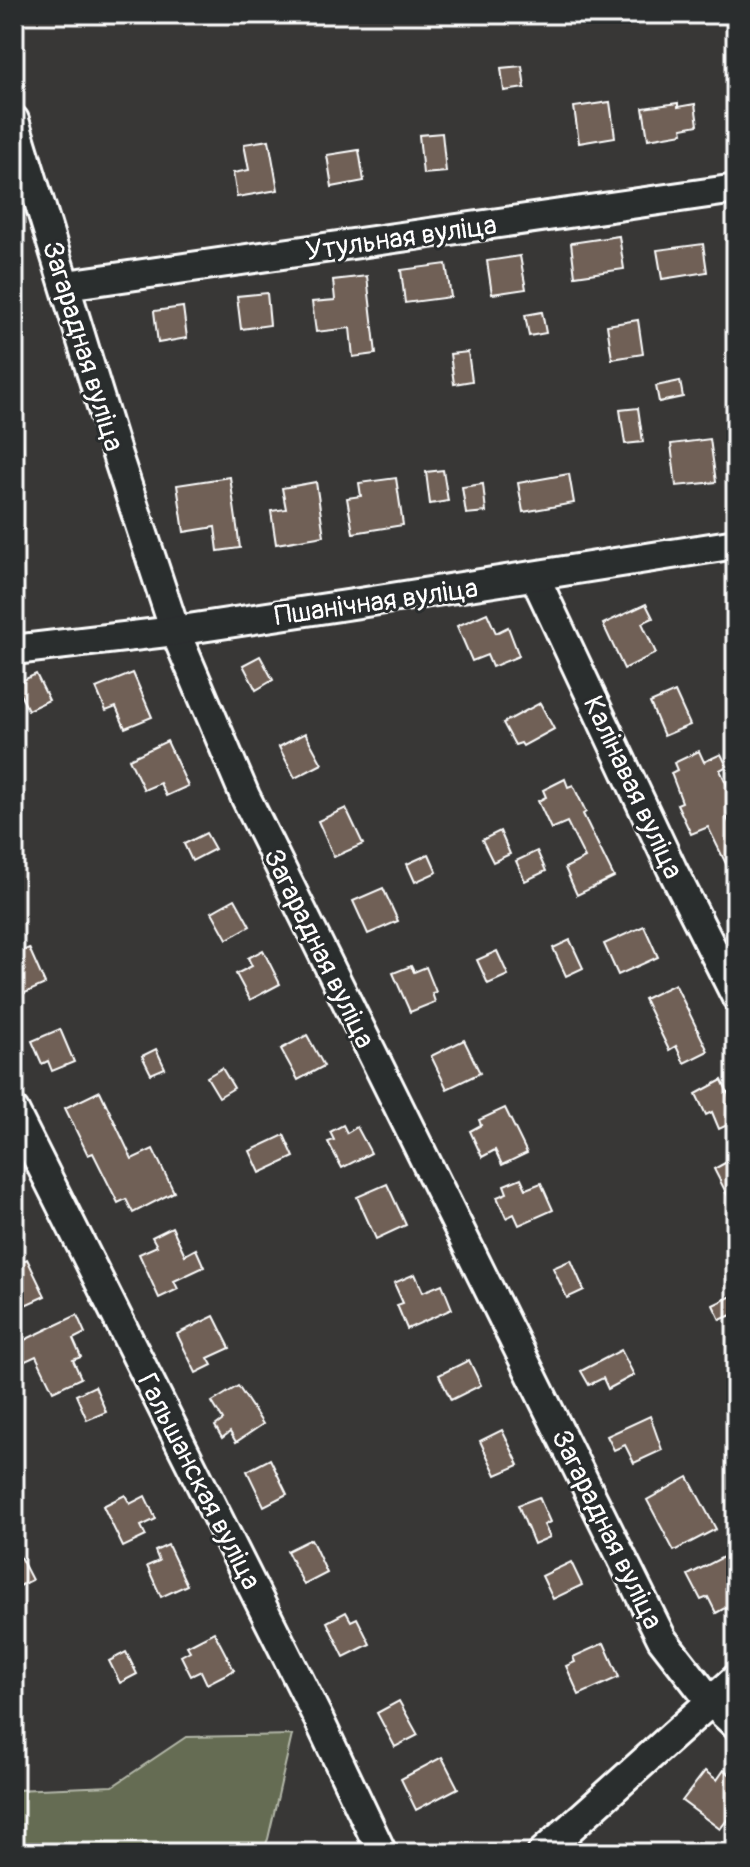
<svg xmlns="http://www.w3.org/2000/svg" width="750" height="1867" font-family="Pangolin,sans-serif">
  <rect width="100%" height="100%" fill="#383736"/>
  <filter id="ink" filterUnits="userSpaceOnUse"><feTurbulence type="fractalNoise" baseFrequency=".0125" numOctaves="2"/><feDisplacementMap in="SourceGraphic" scale="16" xChannelSelector="R" yChannelSelector="G"/><feConvolveMatrix kernelMatrix="1 2 1 2 8 2 1 2 1" color-interpolation-filters="sRGB"/></filter>
  <g filter="url(#ink)">
    <g fill="#656c52" stroke="#b2b6a8" stroke-width="2">
      <path d="M 14,424 L 21,426 C 24,454 26,481 14,508 Z"/>
      <path d="M 292,1735 L 268,1839 L 262,1853 L 14,1853 L 14,1790 L 113,1786 L 186,1737 Z"/>
    </g>
    <g fill="#706157" stroke="#fff" stroke-width="2">
      <path d="M 522,66 L 525,88 L 504,91 L 501,68 Z"/>
      <path d="M 610,102 L 615,137 L 579,143 L 574,107 Z"/>
      <path d="M 678,103 L 678,107 L 695,104 L 698,125 L 682,128 L 683,133 L 648,139 L 643,108 Z"/>
      <path d="M 442,133 L 446,172 L 423,174 L 419,135 Z"/>
      <path d="M 269,140 L 278,190 L 237,197 L 233,173 L 249,170 L 244,144 Z"/>
      <path d="M 359,150 L 364,181 L 332,187 L 327,155 Z"/>
      <path d="M 619,236 L 624,269 L 575,276 L 571,243 Z"/>
      <path d="M 703,244 L 707,272 L 662,279 L 657,250 Z"/>
      <path d="M 520,256 L 526,289 L 492,294 L 487,261 Z"/>
      <path d="M 446,264 L 451,297 L 405,303 L 401,270 Z"/>
      <path d="M 367,276 L 376,354 L 353,357 L 350,328 L 316,332 L 312,302 L 335,300 L 333,280 Z"/>
      <path d="M 267,293 L 270,325 L 241,329 L 237,296 Z"/>
      <path d="M 183,307 L 187,338 L 158,343 L 154,311 Z"/>
      <path d="M 542,312 L 546,333 L 529,336 L 525,315 Z"/>
      <path d="M 638,320 L 643,354 L 612,359 L 607,325 Z"/>
      <path d="M 468,352 L 472,381 L 454,384 L 450,354 Z"/>
      <path d="M 680,381 L 683,397 L 659,402 L 656,386 Z"/>
      <path d="M 638,408 L 643,442 L 625,444 L 620,410 Z"/>
      <path d="M 710,439 L 716,482 L 676,486 L 671,444 Z"/>
      <path d="M 443,470 L 448,501 L 430,504 L 426,472 Z"/>
      <path d="M 569,474 L 574,503 L 523,512 L 518,483 Z"/>
      <path d="M 230,477 L 240,548 L 218,551 L 215,527 L 184,532 L 177,485 Z"/>
      <path d="M 396,478 L 403,525 L 353,533 L 347,498 L 361,496 L 359,483 Z"/>
      <path d="M 316,482 L 324,536 L 276,544 L 271,511 L 286,509 L 282,488 Z"/>
      <path d="M 483,484 L 486,512 L 466,514 L 462,487 Z"/>
      <path d="M 646,604 L 653,618 L 642,623 L 656,653 L 624,669 L 603,624 Z"/>
      <path d="M 487,613 L 496,633 L 508,627 L 519,656 L 492,667 L 487,655 L 472,661 L 457,626 Z"/>
      <path d="M 260,656 L 273,680 L 256,690 L 243,665 Z"/>
      <path d="M 133,673 L 152,717 L 125,728 L 116,707 L 106,711 L 96,688 Z"/>
      <path d="M 36,674 L 49,700 L 28,710 L 15,684 Z"/>
      <path d="M 675,692 L 690,725 L 664,736 L 650,703 Z"/>
      <path d="M 540,703 L 554,729 L 523,746 L 521,743 L 515,745 L 503,723 Z"/>
      <path d="M 305,733 L 322,764 L 295,778 L 279,747 Z"/>
      <path d="M 167,741 L 188,786 L 166,796 L 160,783 L 144,790 L 129,759 Z"/>
      <path d="M 699,751 L 704,762 L 721,754 L 727,766 L 720,770 L 736,804 L 736,813 L 727,818 L 736,837 L 736,884 L 708,827 L 691,834 L 677,804 L 682,802 L 671,773 L 677,770 L 674,763 Z"/>
      <path d="M 565,779 L 568,787 L 573,785 L 586,812 L 583,814 L 614,877 L 577,895 L 565,868 L 585,858 L 567,822 L 551,829 L 538,801 L 546,797 L 543,790 Z"/>
      <path d="M 346,808 L 363,844 L 334,857 L 318,821 Z"/>
      <path d="M 500,831 L 510,854 L 493,862 L 482,840 Z"/>
      <path d="M 206,833 L 215,849 L 192,861 L 184,844 Z"/>
      <path d="M 537,851 L 546,871 L 525,881 L 516,861 Z"/>
      <path d="M 429,854 L 437,872 L 415,882 L 407,864 Z"/>
      <path d="M 383,888 L 398,921 L 368,934 L 353,901 Z"/>
      <path d="M 235,899 L 250,926 L 227,939 L 212,912 Z"/>
      <path d="M 644,926 L 658,957 L 618,975 L 604,944 Z"/>
      <path d="M 570,940 L 583,968 L 566,976 L 553,948 Z"/>
      <path d="M 29,948 L 45,984 L 14,998 L 14,955 Z"/>
      <path d="M 263,950 L 280,984 L 250,1000 L 236,974 L 252,966 L 248,958 Z"/>
      <path d="M 497,951 L 508,975 L 488,984 L 477,960 Z"/>
      <path d="M 411,966 L 414,972 L 426,967 L 436,992 L 432,993 L 435,1002 L 410,1012 L 393,973 Z"/>
      <path d="M 675,984 L 708,1051 L 684,1063 L 676,1046 L 669,1050 L 644,999 Z"/>
      <path d="M 60,1029 L 74,1062 L 52,1071 L 48,1061 L 42,1064 L 32,1041 Z"/>
      <path d="M 307,1035 L 324,1066 L 298,1080 L 281,1049 Z"/>
      <path d="M 464,1040 L 480,1073 L 447,1089 L 431,1056 Z"/>
      <path d="M 156,1049 L 165,1068 L 151,1074 L 142,1056 Z"/>
      <path d="M 222,1068 L 234,1088 L 219,1097 L 207,1077 Z"/>
      <path d="M 722,1080 L 736,1110 L 736,1121 L 719,1129 L 712,1112 L 706,1115 L 696,1094 Z"/>
      <path d="M 100,1091 L 132,1159 L 153,1149 L 174,1192 L 133,1213 L 126,1199 L 118,1203 L 93,1153 L 88,1155 L 65,1108 Z"/>
      <path d="M 505,1108 L 527,1153 L 502,1165 L 495,1150 L 482,1157 L 470,1131 L 481,1125 L 479,1120 Z"/>
      <path d="M 343,1125 L 347,1133 L 357,1127 L 371,1153 L 342,1168 L 328,1142 L 334,1140 L 330,1132 Z"/>
      <path d="M 284,1135 L 294,1157 L 260,1173 L 250,1151 Z"/>
      <path d="M 736,1157 L 736,1212 L 714,1169 Z"/>
      <path d="M 521,1178 L 526,1189 L 541,1183 L 553,1210 L 519,1225 L 514,1214 L 506,1218 L 497,1197 L 507,1193 L 504,1185 Z"/>
      <path d="M 387,1184 L 406,1225 L 376,1239 L 357,1197 Z"/>
      <path d="M 172,1227 L 185,1255 L 196,1249 L 204,1267 L 174,1281 L 178,1289 L 159,1298 L 139,1254 L 157,1246 L 152,1237 Z"/>
      <path d="M 27,1259 L 45,1296 L 14,1310 L 14,1266 Z"/>
      <path d="M 571,1260 L 584,1290 L 567,1298 L 553,1268 Z"/>
      <path d="M 415,1274 L 423,1292 L 442,1284 L 452,1309 L 407,1329 L 397,1305 L 403,1303 L 394,1283 Z"/>
      <path d="M 736,1294 L 736,1313 L 720,1320 L 713,1305 Z"/>
      <path d="M 77,1315 L 85,1333 L 73,1339 L 81,1357 L 73,1360 L 81,1378 L 53,1391 L 36,1356 L 19,1364 L 14,1355 L 14,1345 Z"/>
      <path d="M 214,1316 L 230,1348 L 208,1358 L 212,1365 L 196,1373 L 177,1334 Z"/>
      <path d="M 621,1350 L 634,1375 L 608,1389 L 603,1378 L 589,1385 L 581,1371 Z"/>
      <path d="M 469,1360 L 481,1385 L 451,1400 L 439,1375 Z"/>
      <path d="M 95,1386 L 106,1412 L 87,1420 L 76,1395 Z"/>
      <path d="M 238,1386 L 263,1424 L 236,1442 L 230,1432 L 222,1438 L 215,1426 L 223,1420 L 212,1402 Z"/>
      <path d="M 650,1416 L 662,1450 L 634,1463 L 625,1445 L 614,1450 L 607,1436 Z"/>
      <path d="M 502,1430 L 519,1465 L 496,1475 L 480,1441 Z"/>
      <path d="M 270,1459 L 287,1494 L 264,1506 L 247,1471 Z"/>
      <path d="M 688,1477 L 716,1529 L 674,1551 L 647,1500 Z"/>
      <path d="M 125,1495 L 130,1504 L 145,1496 L 156,1519 L 141,1526 L 146,1536 L 123,1547 L 103,1506 Z"/>
      <path d="M 539,1497 L 550,1522 L 544,1525 L 550,1537 L 534,1544 L 518,1505 Z"/>
      <path d="M 311,1539 L 327,1573 L 304,1585 L 287,1551 Z"/>
      <path d="M 14,1545 L 32,1580 L 14,1589 Z"/>
      <path d="M 168,1545 L 187,1585 L 161,1597 L 147,1566 L 159,1561 L 155,1551 Z"/>
      <path d="M 725,1556 L 736,1578 L 736,1602 L 716,1613 L 708,1597 L 701,1600 L 688,1575 Z"/>
      <path d="M 571,1562 L 582,1585 L 553,1599 L 542,1576 Z"/>
      <path d="M 346,1612 L 351,1621 L 357,1618 L 370,1644 L 344,1657 L 327,1622 Z"/>
      <path d="M 214,1632 L 234,1670 L 207,1684 L 201,1671 L 191,1676 L 181,1656 L 190,1651 L 187,1646 Z"/>
      <path d="M 604,1643 L 619,1677 L 579,1695 L 566,1666 L 575,1662 L 573,1657 Z"/>
      <path d="M 126,1652 L 137,1674 L 120,1683 L 109,1661 Z"/>
      <path d="M 399,1701 L 418,1735 L 395,1747 L 377,1713 Z"/>
      <path d="M 442,1757 L 458,1788 L 416,1810 L 401,1779 Z"/>
      <path d="M 724,1770 L 736,1779 L 736,1808 L 720,1829 L 682,1801 L 705,1771 L 717,1780 Z"/>
    </g>
    <g fill="none" stroke-linecap="round" stroke-linejoin="round">
      <g stroke="#fff" stroke-width="34">
        <g id="minor">
          <path d="M 14,120 L 116,452 L 175,631 L 245,796 L 662,1639 L 711,1702 L 736,1725"/>
          <path d="M 66,285 L 736,189"/>
          <path d="M 535,577 L 672,869 L 736,996"/>
          <path d="M 14,650 L 175,631 L 353,604 L 736,544"/>
          <path d="M 14,1111 L 319,1720 L 382,1853"/>
          <path d="M 542,1853 L 736,1679"/>
        </g>
      </g>
      <use href="#minor" stroke="#2a2d2e" stroke-width="28"/>
    </g>
  </g>
  <g text-anchor="middle" stroke-width="6" stroke-linejoin="round" paint-order="stroke">
    <g font-size="28" fill="#fff" stroke="#2a2d2e">
      <text transform="translate(401 237) rotate(-8)" y="10">Утульная вуліца</text>
      <text transform="translate(84 346) rotate(73)" y="10">Загарадная вуліца</text>
      <text transform="translate(376 601) rotate(-8)" y="10">Пшанічная вуліца</text>
      <text transform="translate(634 787) rotate(65)" y="10">Калінавая вуліца</text>
      <text transform="translate(320 948) rotate(64)" y="10">Загарадная вуліца</text>
      <text transform="translate(200 1481) rotate(63)" y="10">Гальшанская вуліца</text>
      <text transform="translate(608 1529) rotate(64)" y="10">Загарадная вуліца</text>
    </g>
  </g>
  <rect width="750" height="1867" fill="none" stroke="#2a2d2e" stroke-width="48"/>
  <rect x="24" y="24" width="702" height="1819" fill="none" stroke="#fff" stroke-width="3" filter="url(#ink)"/>
</svg>
